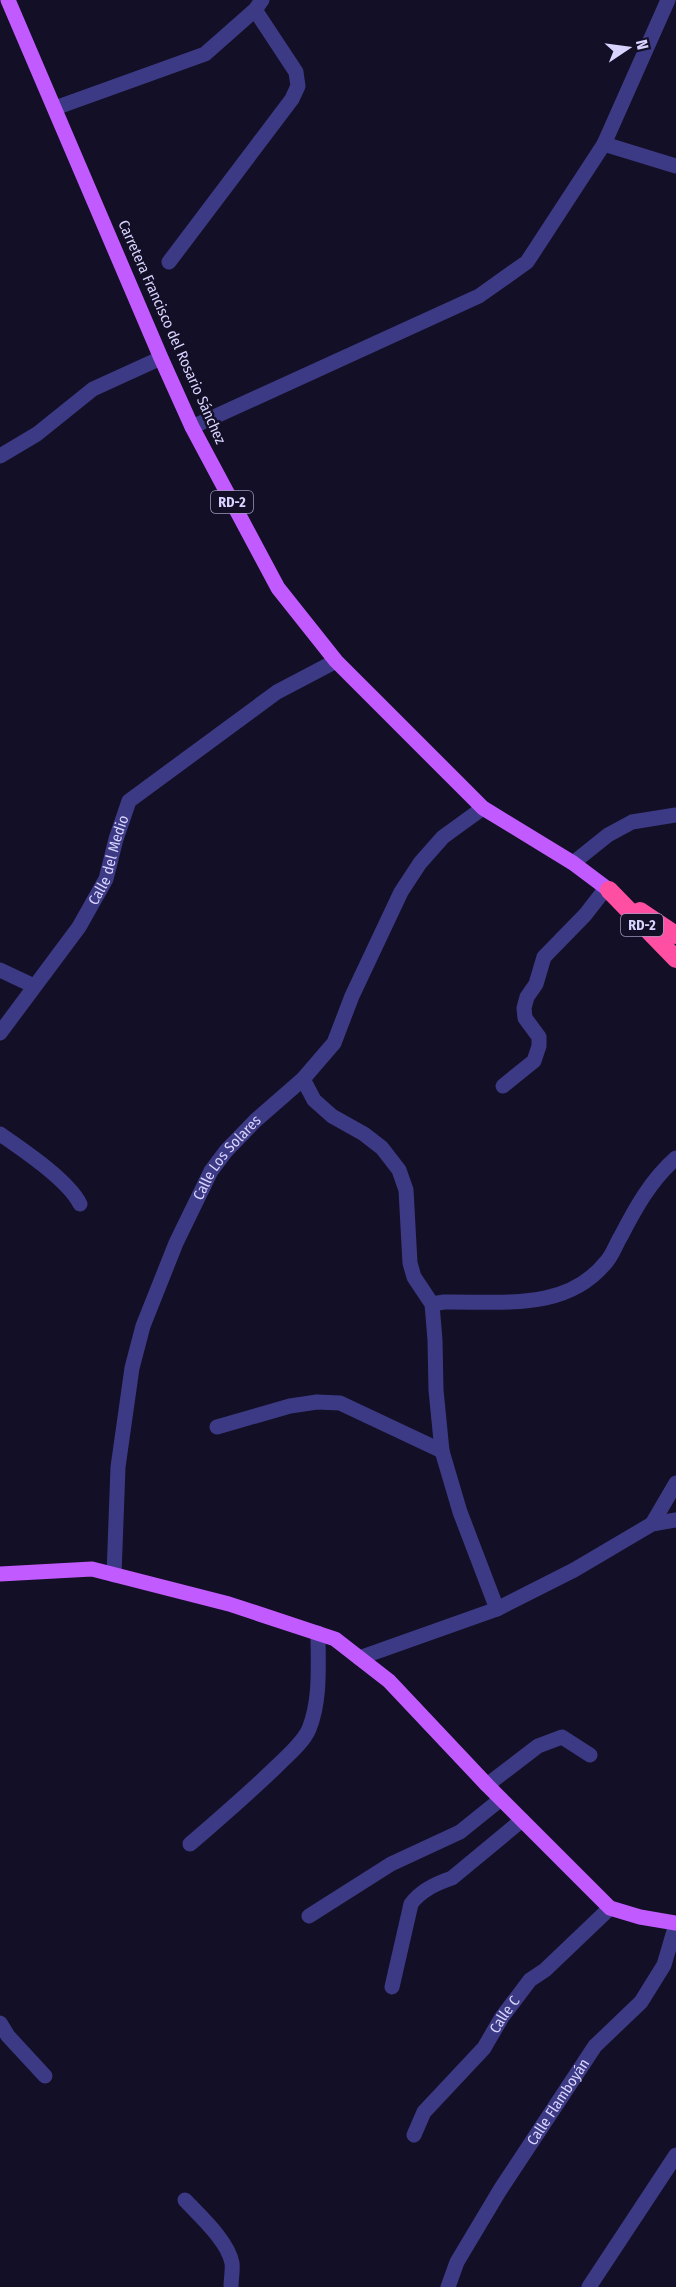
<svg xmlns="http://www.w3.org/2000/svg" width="676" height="2287" font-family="'Fira Sans Condensed',sans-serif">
  <rect width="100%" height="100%" fill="#130f26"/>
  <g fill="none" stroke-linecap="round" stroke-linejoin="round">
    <g stroke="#3d3a85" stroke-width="15">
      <path d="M 55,108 L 205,54 L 255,10 L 262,0"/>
      <path d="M 604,144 L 676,166"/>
      <path d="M 169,262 L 292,99 L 298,86 L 296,72 L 255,10"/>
      <path d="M 192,427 L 479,296 L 527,262 L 604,144 L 668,0"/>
      <path d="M 0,456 L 37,434 L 93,389 L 161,358"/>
      <path d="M 573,863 L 608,835 L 632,822 L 676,815"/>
      <path d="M 0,970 L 34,986"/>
      <path id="s1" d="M 0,1033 L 79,927 L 106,879 L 116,839 L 129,801 L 277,692 L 336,661"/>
      <path d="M 303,1079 L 314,1100 L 332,1116 L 364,1134 L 382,1148 L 399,1170 L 406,1190 L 410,1263 L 414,1277 L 432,1304 L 435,1340 L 436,1390 L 442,1451 L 460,1512 L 497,1609"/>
      <path d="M 503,1086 L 534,1061 L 539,1046 L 539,1037 L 525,1018 L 524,1008 L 527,997 L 536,984 L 544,957 L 585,915 L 606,888"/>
      <path d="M 0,1134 C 23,1150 68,1180 80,1204"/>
      <path d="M 432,1304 L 444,1302 C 502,1301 567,1312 607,1261 C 613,1254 616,1244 621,1236 C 636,1207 651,1180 676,1158"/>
      <path d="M 217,1427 L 290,1406 L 317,1402 L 340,1403 L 442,1451"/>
      <path d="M 652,1524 L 676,1483"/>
      <path id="s2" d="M 114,1575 L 118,1467 L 132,1368 L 143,1326 L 176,1243 L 211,1171 L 226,1151 L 256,1120 L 303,1079 L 334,1043 L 352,996 L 401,892 L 420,863 L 443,837 L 483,808"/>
      <path d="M 359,1658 L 497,1609 L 574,1570 L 652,1524 L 676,1520"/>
      <path d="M 487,1785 L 538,1746 L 562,1737 L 590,1755"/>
      <path d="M 190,1844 C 219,1819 248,1794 276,1767 C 287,1756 303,1743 309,1729 C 321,1699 318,1665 318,1633"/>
      <path d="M 309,1916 L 391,1864 L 460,1832 L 501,1799"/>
      <path d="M 392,1987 L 411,1904 C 420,1891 437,1883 452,1878 L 522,1820"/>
      <path d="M 0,2023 L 8,2036 L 45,2076"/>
      <path id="s3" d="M 414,2135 L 424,2112 L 484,2048 L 502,2017 L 530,1980 L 545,1970 L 610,1908"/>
      <path d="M 185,2200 C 200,2216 228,2241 232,2263 C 233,2270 231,2279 231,2287"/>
      <path id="s4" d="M 448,2287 L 457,2262 L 500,2190 L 595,2046 L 641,2002 L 664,1965 L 676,1924"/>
      <path d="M 589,2287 L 676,2155"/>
    </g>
    <g stroke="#c25bff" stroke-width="15">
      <path d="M 8,0 L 161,358 L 192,427 L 278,588 L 336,661 L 483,808 L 573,863 L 609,890"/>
      <path d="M 0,1574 L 92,1569 L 229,1604 L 335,1639 L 389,1681 L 487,1785 L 610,1908 L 640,1917 L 676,1923"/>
    </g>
    <g stroke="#ff4fa3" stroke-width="18">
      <path d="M 609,890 L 676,959"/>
      <path d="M 640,911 L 676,935"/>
    </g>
  </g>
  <g text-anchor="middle" stroke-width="5" stroke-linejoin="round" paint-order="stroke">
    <g fill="#130f26" stroke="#9e99be" stroke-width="1.5">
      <rect x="211" y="491" width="42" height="22" rx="4.5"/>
      <rect x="621" y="914" width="42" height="22" rx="4.5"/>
    </g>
    <g font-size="14" font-weight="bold" fill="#d9d4ff">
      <text x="232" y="507">RD-2</text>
      <text x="642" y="930">RD-2</text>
    </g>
    <g font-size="15" fill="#d9d4ff" stroke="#130f26">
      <text transform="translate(172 332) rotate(66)" y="5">Carretera Francisco del Rosario Sánchez</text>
      <text dy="5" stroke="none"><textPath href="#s1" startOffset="206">Calle del Medio</textPath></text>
      <text dy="5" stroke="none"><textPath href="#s2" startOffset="441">Calle Los Solares</textPath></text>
      <text dy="5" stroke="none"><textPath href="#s3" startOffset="152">Calle C</textPath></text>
      <text dy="5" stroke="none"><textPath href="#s4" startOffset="216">Calle Flamboyán</textPath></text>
    </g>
  </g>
  <g transform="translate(628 48) rotate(77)" stroke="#130f26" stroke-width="4.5" paint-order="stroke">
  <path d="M0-4.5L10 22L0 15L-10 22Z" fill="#d9d4ff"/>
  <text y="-9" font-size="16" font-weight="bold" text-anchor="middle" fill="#d9d4ff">N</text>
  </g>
</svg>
